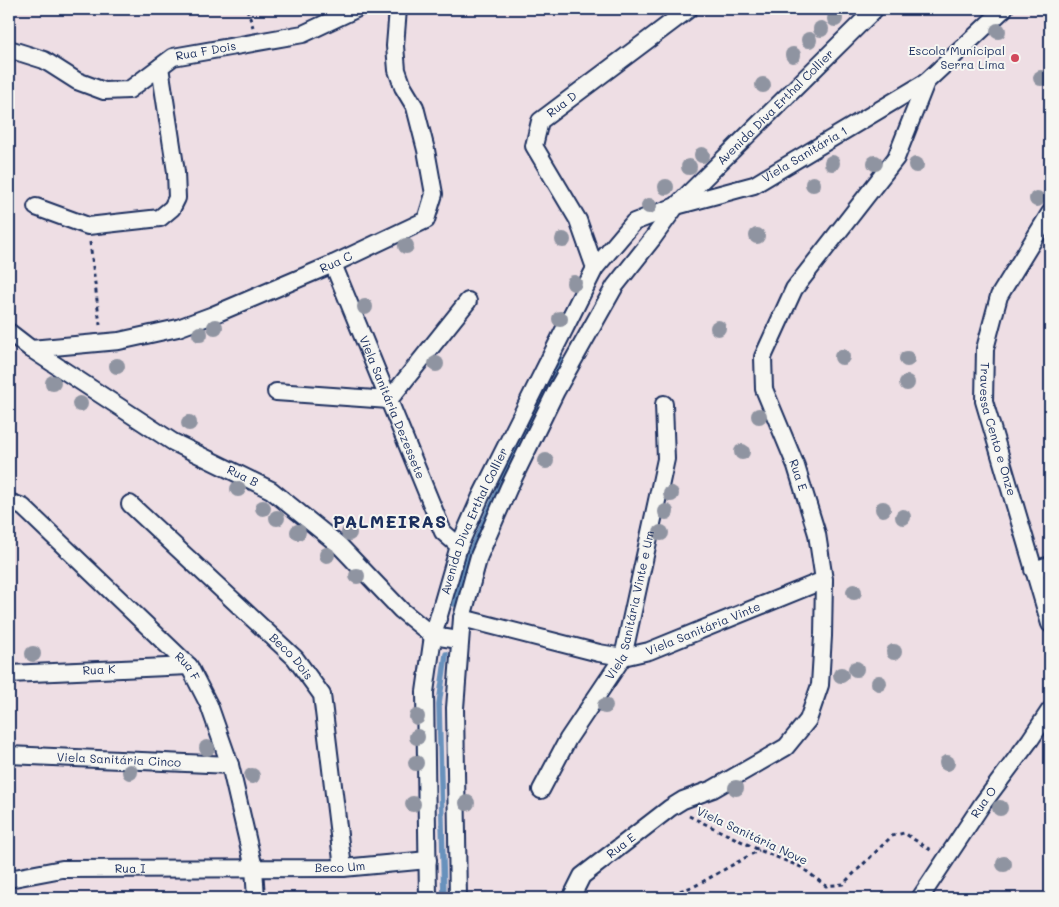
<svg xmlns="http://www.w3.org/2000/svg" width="1059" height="907" font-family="Mali,sans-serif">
  <rect width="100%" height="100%" fill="#eedee4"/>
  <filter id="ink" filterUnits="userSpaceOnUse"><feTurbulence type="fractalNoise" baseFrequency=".02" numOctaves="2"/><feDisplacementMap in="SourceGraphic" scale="10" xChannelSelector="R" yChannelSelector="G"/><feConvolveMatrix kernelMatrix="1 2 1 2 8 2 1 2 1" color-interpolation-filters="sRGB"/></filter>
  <g filter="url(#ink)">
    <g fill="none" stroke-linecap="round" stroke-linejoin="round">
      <g stroke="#6891bc" stroke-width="5.5">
        <path d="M 454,604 L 465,564 L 499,488 L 562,359"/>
        <path d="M 444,898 L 439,704 L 446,654"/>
      </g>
      <g stroke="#1b2f5e" stroke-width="20">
        <g id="minor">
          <path id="s1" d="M 9,49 L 44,60 L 77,81 L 104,91 L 129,90 L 173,57 L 303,34 L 356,9"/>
          <path d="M 36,207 L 88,226 L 160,218 L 172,208 L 177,198 L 176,172 L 160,67"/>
          <path id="s2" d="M 1050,213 L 999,296 L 985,349 L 984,401 L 1050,624"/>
          <path id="s3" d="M 333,264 L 443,532 L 459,546"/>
          <path id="s4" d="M 595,268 L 578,220 L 534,146 L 540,121 L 689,9"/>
          <path id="s5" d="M 9,332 L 31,349 L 173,442 L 271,490 L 339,545 L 401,610 L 433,636 L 459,640"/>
          <path id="s6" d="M 31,349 L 119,341 L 178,328 L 213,315 L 333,264 L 426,220 L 434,194 L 426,150 L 415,107 L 403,87 L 397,70 L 395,46 L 398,9"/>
          <path d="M 276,392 L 389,400 L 468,301"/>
          <path id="s7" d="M 9,502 L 23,507 L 189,666 L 209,705 L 230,765 L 254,868 L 256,898"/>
          <path id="s8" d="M 130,504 L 295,658 L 322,695 L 343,868"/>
          <path d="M 1033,570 L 1050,565"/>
          <path id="s9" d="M 462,618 L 599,653 L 623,657 L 649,651 L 824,580"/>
          <path id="s10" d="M 9,674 L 189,666"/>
          <path id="s11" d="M 9,755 L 230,765"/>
          <path id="s12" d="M 541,790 L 568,739 L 623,657 L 666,459 L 664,404"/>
          <path id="s13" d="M 9,879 L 62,869 L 343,868 L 428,860"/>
          <path id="s14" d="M 428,898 L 425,692 L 433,636 L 459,546 L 481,496 L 595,268 L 634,222 L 676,206 L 754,185 L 926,82"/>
          <path id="s15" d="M 458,898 L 455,708 L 462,618 L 479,556 L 509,487 L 556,391 L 615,286 L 653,238 L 676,206 L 875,9"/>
          <path id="s16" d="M 571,898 L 582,876 L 670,808 L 683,800 L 713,789 L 786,747 L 808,720 L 820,685 L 823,636 L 824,580 L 817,534 L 796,466 L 764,389 L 763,357 L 794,289 L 896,158 L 926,82 L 1004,9"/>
          <path id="s17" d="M 920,898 L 983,803 L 1030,740 L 1050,710"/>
        </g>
      </g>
      <g stroke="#1b2f5e" stroke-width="3" stroke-dasharray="4 4" stroke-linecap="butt">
        <path d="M 247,9 L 253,27"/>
        <path d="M 90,242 L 100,325"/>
        <path d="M 689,816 L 759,850 L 801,867 L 826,886 L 843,884 L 892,836 L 904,833 L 932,851"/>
        <path d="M 657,898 L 695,886 L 759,850"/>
      </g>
      <use href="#minor" stroke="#f6f6f2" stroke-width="16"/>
    </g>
    <g fill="#8f94a1">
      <circle cx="835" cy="19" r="8"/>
      <circle cx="821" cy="29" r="8"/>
      <circle cx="998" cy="31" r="8"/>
      <circle cx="809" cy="40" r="8"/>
      <circle cx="793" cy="55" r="8"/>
      <circle cx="1041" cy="78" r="8"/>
      <circle cx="763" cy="85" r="8"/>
      <circle cx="702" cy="155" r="8"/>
      <circle cx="832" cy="163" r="8"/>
      <circle cx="875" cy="163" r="8"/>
      <circle cx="916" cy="165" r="8"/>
      <circle cx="689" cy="167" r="8"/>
      <circle cx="813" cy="184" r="8"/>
      <circle cx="666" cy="187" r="8"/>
      <circle cx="1037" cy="199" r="8"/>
      <circle cx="649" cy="206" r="8"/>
      <circle cx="757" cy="236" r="8"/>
      <circle cx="563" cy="240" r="8"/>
      <circle cx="406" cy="246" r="8"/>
      <circle cx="574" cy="283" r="8"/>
      <circle cx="365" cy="307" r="8"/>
      <circle cx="560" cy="319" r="8"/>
      <circle cx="215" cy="327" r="8"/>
      <circle cx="718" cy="328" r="8"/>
      <circle cx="200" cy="334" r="8"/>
      <circle cx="842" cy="357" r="8"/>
      <circle cx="907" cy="359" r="8"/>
      <circle cx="436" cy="364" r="8"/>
      <circle cx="117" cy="366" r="8"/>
      <circle cx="53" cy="383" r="8"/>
      <circle cx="907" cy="383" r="8"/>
      <circle cx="80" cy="404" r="8"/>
      <circle cx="759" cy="416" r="8"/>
      <circle cx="189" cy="423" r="8"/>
      <circle cx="742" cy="452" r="8"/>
      <circle cx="546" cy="461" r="8"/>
      <circle cx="238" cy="489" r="8"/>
      <circle cx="671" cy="494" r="8"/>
      <circle cx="263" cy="508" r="8"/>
      <circle cx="883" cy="509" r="8"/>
      <circle cx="666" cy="512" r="8"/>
      <circle cx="903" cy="517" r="8"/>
      <circle cx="277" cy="518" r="8"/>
      <circle cx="298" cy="532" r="8"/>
      <circle cx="349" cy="533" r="8"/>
      <circle cx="661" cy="533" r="8"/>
      <circle cx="327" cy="555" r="8"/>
      <circle cx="357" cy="576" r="8"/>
      <circle cx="854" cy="592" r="8"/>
      <circle cx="894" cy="652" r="8"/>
      <circle cx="33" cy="654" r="8"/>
      <circle cx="856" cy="669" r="8"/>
      <circle cx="841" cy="675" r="8"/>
      <circle cx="879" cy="683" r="8"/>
      <circle cx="605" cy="706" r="8"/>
      <circle cx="417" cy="717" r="8"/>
      <circle cx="417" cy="737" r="8"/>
      <circle cx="207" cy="748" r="8"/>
      <circle cx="416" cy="763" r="8"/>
      <circle cx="947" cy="763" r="8"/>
      <circle cx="130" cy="772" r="8"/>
      <circle cx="252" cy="776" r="8"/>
      <circle cx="736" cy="788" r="8"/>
      <circle cx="467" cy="803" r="8"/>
      <circle cx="413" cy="804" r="8"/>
      <circle cx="1000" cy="808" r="8"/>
      <circle cx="1004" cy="864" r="8"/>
    </g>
  </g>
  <circle fill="#d1495b" stroke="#f6f6f2" stroke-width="2" cx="1015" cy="58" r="5"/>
  <g text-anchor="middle" stroke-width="4" stroke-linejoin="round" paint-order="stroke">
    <g font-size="12" fill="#1b2f5e" stroke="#f6f6f2" text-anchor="end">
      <text x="1005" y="55">Escola Municipal<tspan x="1005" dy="14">Serra Lima</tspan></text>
    </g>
    <g font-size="12" fill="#1b2f5e" stroke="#f6f6f2">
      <text dy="4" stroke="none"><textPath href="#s1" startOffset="218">Rua F Dois</textPath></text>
      <text dy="4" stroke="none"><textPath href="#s4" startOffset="190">Rua D</textPath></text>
      <text dy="4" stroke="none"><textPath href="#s15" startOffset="888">Avenida Diva Erthal Collier</textPath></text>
      <text dy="4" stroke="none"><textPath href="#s14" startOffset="911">Viela Sanitária 1</textPath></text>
      <text dy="4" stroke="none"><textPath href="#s6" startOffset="320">Rua C</textPath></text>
      <text dy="4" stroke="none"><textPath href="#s3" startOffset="155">Viela Sanitária Dezessete</textPath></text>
      <text dy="4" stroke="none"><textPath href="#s2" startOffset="234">Travessa Cento e Onze</textPath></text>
      <text transform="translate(798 475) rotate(71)" y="4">Rua E</text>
      <text dy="4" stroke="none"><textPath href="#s5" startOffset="275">Rua B</textPath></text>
      <text dy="4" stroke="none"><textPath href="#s14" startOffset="385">Avenida Diva Erthal Collier</textPath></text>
      <text dy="4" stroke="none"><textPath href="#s12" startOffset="208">Viela Sanitária Vinte e Um</textPath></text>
      <text dy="4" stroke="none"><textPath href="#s9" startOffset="251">Viela Sanitária Vinte</textPath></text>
      <text dy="4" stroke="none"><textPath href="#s8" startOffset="222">Beco Dois</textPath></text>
      <text dy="4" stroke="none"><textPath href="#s7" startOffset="244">Rua F</textPath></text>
      <text dy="4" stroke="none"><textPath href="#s10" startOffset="90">Rua K</textPath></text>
      <text dy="4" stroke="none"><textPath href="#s11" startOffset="110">Viela Sanitária Cinco</textPath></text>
      <text dy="4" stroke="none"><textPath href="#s17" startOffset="115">Rua O</textPath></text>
      <text transform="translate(752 836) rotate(25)" y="4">Viela Sanitária Nove</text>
      <text dy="4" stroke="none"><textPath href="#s16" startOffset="74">Rua E</textPath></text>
      <text dy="4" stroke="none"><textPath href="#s13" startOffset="332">Beco Um</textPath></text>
      <text dy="4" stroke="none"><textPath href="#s13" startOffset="122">Rua I</textPath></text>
    </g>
    <g font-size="18" font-weight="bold" letter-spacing="1" fill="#1b2f5e" stroke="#f6f6f2">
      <text x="390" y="528">PALMEIRAS</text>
    </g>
  </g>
  <rect width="1059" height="907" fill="none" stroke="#f6f6f2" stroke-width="30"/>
  <rect x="15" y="15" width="1029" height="877" fill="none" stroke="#1b2f5e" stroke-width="2" filter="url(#ink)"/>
</svg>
